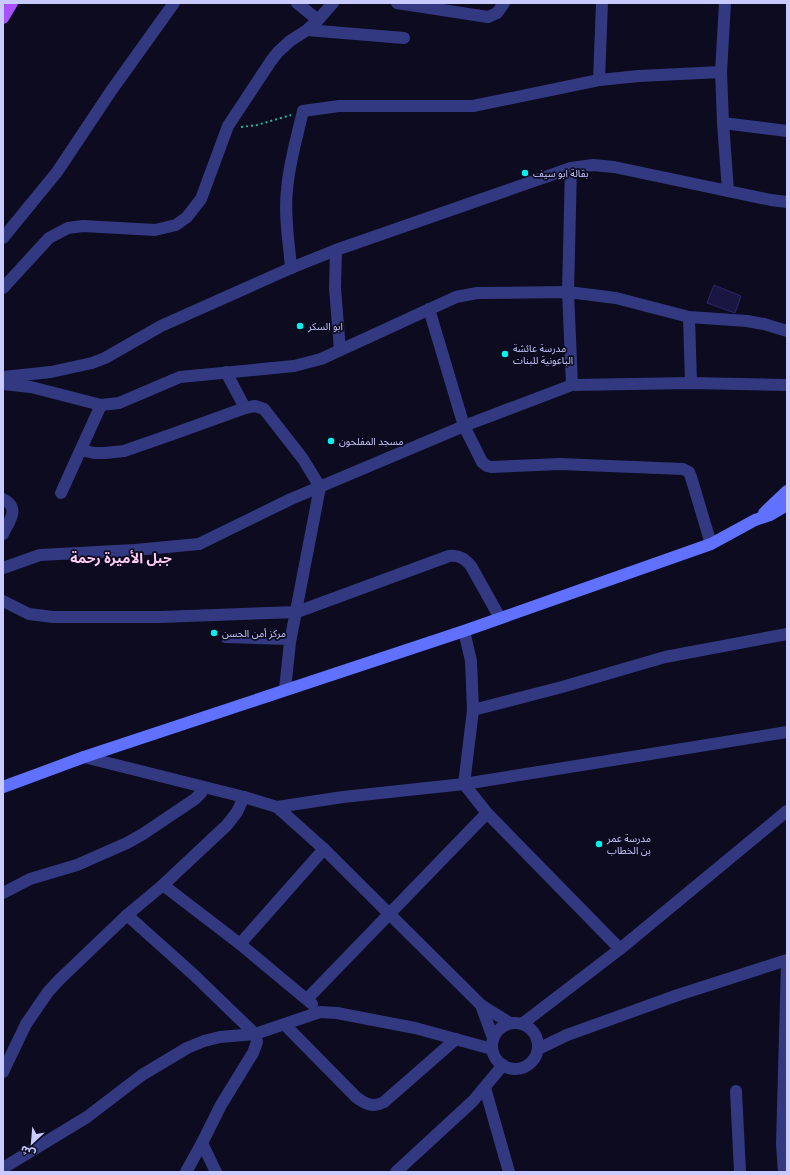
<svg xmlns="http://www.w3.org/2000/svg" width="790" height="1175" font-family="'Golos Text','Noto Sans Arabic',sans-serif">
  <rect width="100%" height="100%" fill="#0c0b1f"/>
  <path fill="#191641" stroke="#2c266f" d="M 714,285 L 741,296 L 735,313 L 707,303 Z"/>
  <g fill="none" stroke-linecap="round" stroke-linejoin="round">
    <path stroke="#26b79c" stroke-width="2" stroke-dasharray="2 3" stroke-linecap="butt" d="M 241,127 L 257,125 L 291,115"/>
    <path stroke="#333981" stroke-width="6" d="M 225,640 L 290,642"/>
    <g stroke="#333981" stroke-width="12">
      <path d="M 297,3 L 318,20"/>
      <path d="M 397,3 L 488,17 L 497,13 L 504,3"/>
      <path d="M 725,3 L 721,72 L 723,123 L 728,191"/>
      <path d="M 307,30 L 404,38"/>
      <path d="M 599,80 L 602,3"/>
      <path d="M 723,123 L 787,131"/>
      <path d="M 571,168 L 568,292 L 572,385"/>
      <path d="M 3,238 L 57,172 L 111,91 L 174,3"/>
      <path d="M 336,250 L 335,288 L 340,350"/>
      <path d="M 291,268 C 289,242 284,216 287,190 C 289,163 297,137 303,111 L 339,106 L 473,106 L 599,80 L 639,76 L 721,72"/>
      <path d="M 3,288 L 49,238 L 68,228 L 83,226 L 155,230 L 176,225 L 187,217 L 201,199 L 228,126 L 271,61 L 278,52 L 290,41 L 307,30 L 318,20 L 333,3"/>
      <path d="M 429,309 L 464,426 L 482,462 L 487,466 L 491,467 L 560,464 L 683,469 L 689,472 L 691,477 L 711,544"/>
      <path d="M 689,317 L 691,383"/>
      <path d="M 226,372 L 245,408 L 255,406 L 264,409 L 303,459 L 320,487 L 290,642 L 285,689"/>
      <path d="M 3,377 L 51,372 L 92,363 L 105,358 L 161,326 L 291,268 L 336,250 L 571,168 L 593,165 L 614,167 L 771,200 L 787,202"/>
      <path d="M 3,384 L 31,387 L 101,405 L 119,403 L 180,377 L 294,366 L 321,359 L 456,297 L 477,293 L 568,292 L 616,298 L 689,317 L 747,321 L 764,324 L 787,331"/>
      <path d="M 81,450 L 94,453 L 105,453 L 124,451 L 170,435 L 245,408"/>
      <path d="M 61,493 L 101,405"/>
      <path d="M 3,499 C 21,508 9,521 3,534"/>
      <path d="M 3,568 L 40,555 L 135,550 L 199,544 L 291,499 L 464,426 L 572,385 L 691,383 L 787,385"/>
      <path d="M 3,601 L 29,614 L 53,617 L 160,617 L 297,612 L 449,556 C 460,555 465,559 471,566 L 500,618"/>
      <path d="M 464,631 L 471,661 L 473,710 L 464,784 L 487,813 L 620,949"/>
      <path d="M 473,710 L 562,687 L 665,657 L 787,634"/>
      <path d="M 84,757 L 244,797 L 277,807 L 324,849 L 481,1005 L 510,1023"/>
      <path d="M 277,807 L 343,797 L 464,784 L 787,732"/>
      <path d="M 163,885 L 240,944 L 312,1004"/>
      <path d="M 3,893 L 30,879 L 77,865 L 127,843 L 143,834 L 195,799 L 201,793 L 203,787"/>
      <path d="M 127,915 L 194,975 L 255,1034 L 257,1042 L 253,1053 L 221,1105 L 202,1143 L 186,1172"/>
      <path d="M 240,944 L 324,849"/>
      <path d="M 307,999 L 487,813"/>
      <path d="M 481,1005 L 493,1038"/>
      <circle cx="515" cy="1046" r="23"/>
      <path d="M 522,1024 L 620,949 L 787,811"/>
      <path d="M 285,1025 L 356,1097 C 365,1104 373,1108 384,1102 L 456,1039"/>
      <path d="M 538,1049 L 567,1035 L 678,995 L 787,960"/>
      <path d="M 3,1072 L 26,1024 L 48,992 L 59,980 L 127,915 L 163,885 L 227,825 L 237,812 L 244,797"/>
      <path d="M 485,1088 L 509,1172"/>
      <path d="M 736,1091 L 740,1172"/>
      <path d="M 202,1143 L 216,1172"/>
      <path d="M 3,1168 L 87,1117 L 142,1075 L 187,1048 L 204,1041 L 220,1037 L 255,1034 L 320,1012 L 337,1013 L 415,1028 L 492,1049"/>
      <path d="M 396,1172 L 473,1101 L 503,1065"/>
      <path d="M 784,1172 L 782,1144 L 787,963"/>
    </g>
    <g stroke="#6070ff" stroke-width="12">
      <path d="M 764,513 L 787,491"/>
      <path d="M 3,787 L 84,757 L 464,631 L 711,544 L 755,520 L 770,515 L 787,505"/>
    </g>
    <path stroke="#a950ff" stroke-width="12" d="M 3,18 L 12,3"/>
  </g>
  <g fill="#00f4ef" stroke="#0c0b1f" stroke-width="1.5">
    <circle cx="525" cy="173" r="4"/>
    <circle cx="300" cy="326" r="4"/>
    <circle cx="505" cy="354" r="4"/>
    <circle cx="331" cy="441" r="4"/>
    <circle cx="214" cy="633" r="4"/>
    <circle cx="599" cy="844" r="4"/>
  </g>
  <g text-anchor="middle" stroke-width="3.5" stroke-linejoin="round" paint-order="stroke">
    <g font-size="10" fill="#c9caff" stroke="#0c0b1f" text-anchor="start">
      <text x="533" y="177">بقالة ابو سيف</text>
      <text x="308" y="330">ابو السكر</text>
      <text x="513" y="352">مدرسة عائشة<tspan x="513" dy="12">الباعونية للبنات</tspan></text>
      <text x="339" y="445">مسجد المفلحون</text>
      <text x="222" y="637">مركز أمن الحسن</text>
      <text x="607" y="842">مدرسة عمر<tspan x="607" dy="12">بن الخطاب</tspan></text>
    </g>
    <g font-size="14" font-weight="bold" fill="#ffcbf2" stroke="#0c0b1f">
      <text x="121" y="563">جبل الأميرة رحمة</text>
    </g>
  </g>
  <rect width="790" height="1175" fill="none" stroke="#c9caff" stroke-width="8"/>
  <g transform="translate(32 1143) rotate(206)" stroke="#0c0b1f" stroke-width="3" paint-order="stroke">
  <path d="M0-3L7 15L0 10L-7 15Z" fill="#c9caff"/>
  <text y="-6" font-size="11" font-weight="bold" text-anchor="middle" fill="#c9caff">ش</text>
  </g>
</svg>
